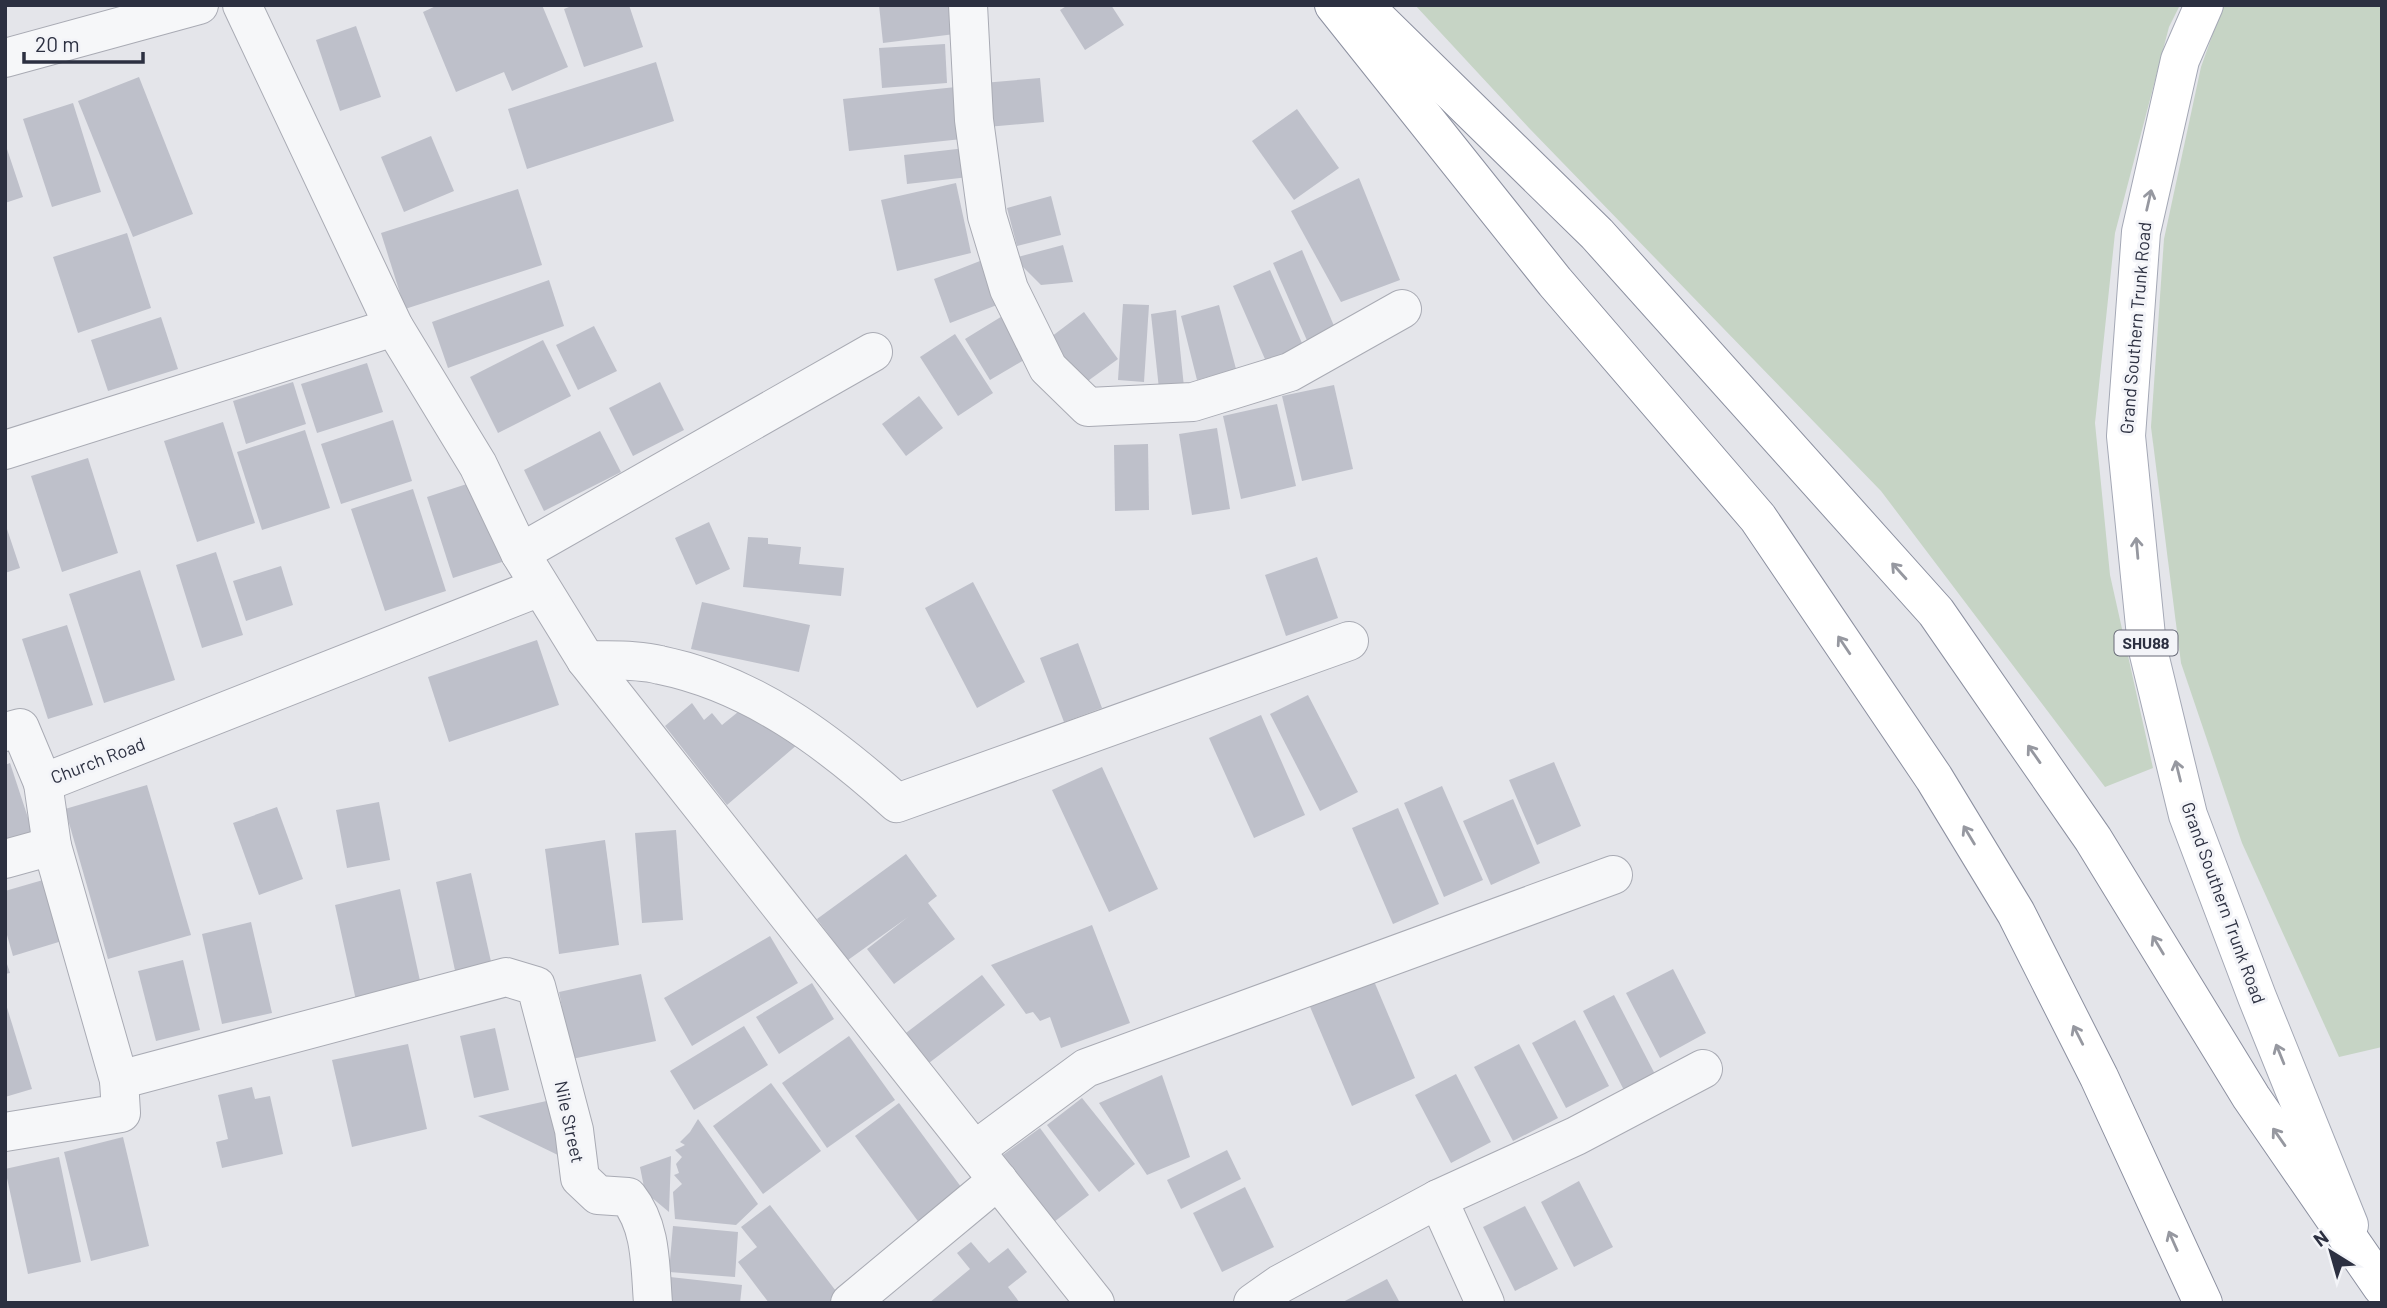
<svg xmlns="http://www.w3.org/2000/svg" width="2387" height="1308" font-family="Barlow,sans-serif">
  <rect width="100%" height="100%" fill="#e4e5ea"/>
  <g fill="#c6d4c5">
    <path d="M 1415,5 L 2180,5 L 2169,27 L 2115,233 L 2095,423 L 2110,575 L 2153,768 L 2105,787 L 1881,491 L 1529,128 Z"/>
    <path d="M 2223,5 L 2382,5 L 2382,1047 L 2339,1057 L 2242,843 L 2181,663 L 2151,427 L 2164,239 L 2201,67 Z"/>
  </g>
  <g fill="#bec0ca">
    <path d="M 438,5 L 542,5 L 568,67 L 512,91 L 504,72 L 456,92 L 423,12 Z"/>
    <path d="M 574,5 L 629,5 L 643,47 L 584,67 L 564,9 Z"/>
    <path d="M 879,5 L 952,5 L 955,34 L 883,43 Z"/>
    <path d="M 1068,5 L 1111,5 L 1124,25 L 1085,50 L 1060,10 Z"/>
    <path d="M 356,26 L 381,97 L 340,111 L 316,40 Z"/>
    <path d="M 945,44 L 947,83 L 882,88 L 879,48 Z"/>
    <path d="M 656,62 L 674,121 L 527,169 L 508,109 Z"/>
    <path d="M 139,77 L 193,214 L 133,237 L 78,101 Z"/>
    <path d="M 1040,78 L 1044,122 L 987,127 L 983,83 Z"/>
    <path d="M 956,87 L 962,139 L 849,151 L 843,99 Z"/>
    <path d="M 73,103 L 101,192 L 52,207 L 23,119 Z"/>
    <path d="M 1297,109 L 1339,168 L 1294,200 L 1252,141 Z"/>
    <path d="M 431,136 L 454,191 L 404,212 L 381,157 Z"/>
    <path d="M 5,143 L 23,197 L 5,203 Z"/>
    <path d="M 966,148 L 969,177 L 907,184 L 904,155 Z"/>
    <path d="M 1359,178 L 1400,280 L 1341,302 L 1291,211 Z"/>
    <path d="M 956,183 L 971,253 L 897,271 L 881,200 Z"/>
    <path d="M 518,189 L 542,265 L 405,309 L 381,233 Z"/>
    <path d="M 1051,196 L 1061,235 L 1017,246 L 1007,208 Z"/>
    <path d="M 127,233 L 151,308 L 78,333 L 53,257 Z"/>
    <path d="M 1063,245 L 1073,282 L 1041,285 L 1014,258 Z"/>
    <path d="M 1302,250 L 1337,333 L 1309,345 L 1273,263 Z"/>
    <path d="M 980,261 L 997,305 L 950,323 L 934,279 Z"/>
    <path d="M 1270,270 L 1305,350 L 1268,366 L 1233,286 Z"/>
    <path d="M 549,280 L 564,326 L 448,368 L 432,322 Z"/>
    <path d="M 1123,304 L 1149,305 L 1144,382 L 1118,380 Z"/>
    <path d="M 1219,305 L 1236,369 L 1197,380 L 1181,316 Z"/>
    <path d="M 1176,310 L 1184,387 L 1159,389 L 1151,314 Z"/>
    <path d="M 1084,312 L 1118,359 L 1081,386 L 1047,340 Z"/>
    <path d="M 1004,315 L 1029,357 L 990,380 L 965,339 Z"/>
    <path d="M 161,317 L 178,369 L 108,391 L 91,340 Z"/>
    <path d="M 594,326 L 617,371 L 578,390 L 556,345 Z"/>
    <path d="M 955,334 L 993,393 L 958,416 L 920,357 Z"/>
    <path d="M 543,340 L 571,396 L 498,433 L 470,377 Z"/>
    <path d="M 367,363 L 383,412 L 317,433 L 301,384 Z"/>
    <path d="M 293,382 L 306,424 L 246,444 L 233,401 Z"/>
    <path d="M 660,382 L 684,430 L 633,456 L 609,408 Z"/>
    <path d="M 1334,385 L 1353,469 L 1302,481 L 1282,396 Z"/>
    <path d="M 919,396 L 943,428 L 906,456 L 882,424 Z"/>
    <path d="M 1277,404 L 1296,486 L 1241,499 L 1223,416 Z"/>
    <path d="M 393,420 L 412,481 L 341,504 L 321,444 Z"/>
    <path d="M 223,422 L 255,523 L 197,542 L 164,441 Z"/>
    <path d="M 1217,428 L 1230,509 L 1192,515 L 1179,434 Z"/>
    <path d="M 305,430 L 330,508 L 262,530 L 237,452 Z"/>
    <path d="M 600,431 L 621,472 L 544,511 L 524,470 Z"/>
    <path d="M 1148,444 L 1149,510 L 1115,511 L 1114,445 Z"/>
    <path d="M 88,458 L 118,553 L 62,572 L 31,476 Z"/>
    <path d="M 479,480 L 505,561 L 453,578 L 427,497 Z"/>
    <path d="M 413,489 L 446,591 L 385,611 L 351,509 Z"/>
    <path d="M 709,522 L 730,569 L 696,585 L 675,538 Z"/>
    <path d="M 5,523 L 20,568 L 5,573 Z"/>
    <path d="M 748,537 L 768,538 L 768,544 L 801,547 L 799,564 L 844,568 L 841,596 L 743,587 Z"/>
    <path d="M 216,552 L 243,635 L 202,648 L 176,565 Z"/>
    <path d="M 1317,557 L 1338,618 L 1286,636 L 1265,575 Z"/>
    <path d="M 281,566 L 293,605 L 246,621 L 233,581 Z"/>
    <path d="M 140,570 L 175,680 L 104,703 L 69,594 Z"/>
    <path d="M 973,582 L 1025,682 L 977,708 L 925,608 Z"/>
    <path d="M 702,602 L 810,625 L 799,672 L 691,649 Z"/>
    <path d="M 67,625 L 93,705 L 48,719 L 22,639 Z"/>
    <path d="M 537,640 L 559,705 L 449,742 L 428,677 Z"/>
    <path d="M 1078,643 L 1102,708 L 1064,722 L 1040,658 Z"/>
    <path d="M 1308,695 L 1358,792 L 1320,811 L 1270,714 Z"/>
    <path d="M 692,703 L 704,720 L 712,713 L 722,725 L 738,712 L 762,725 L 805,738 L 727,805 L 665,726 Z"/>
    <path d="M 1261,715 L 1305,815 L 1254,838 L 1209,738 Z"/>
    <path d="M 1554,762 L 1581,826 L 1537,845 L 1509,780 Z"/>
    <path d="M 10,763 L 33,833 L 5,842 L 5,765 Z"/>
    <path d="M 1102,767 L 1158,889 L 1109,912 L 1052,790 Z"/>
    <path d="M 147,785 L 191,935 L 108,959 L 65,809 Z"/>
    <path d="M 1442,786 L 1483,880 L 1444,897 L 1404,803 Z"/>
    <path d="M 1513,799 L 1540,863 L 1491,885 L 1463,821 Z"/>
    <path d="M 379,802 L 390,860 L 347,868 L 336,810 Z"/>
    <path d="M 277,807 L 303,879 L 259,895 L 233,823 Z"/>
    <path d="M 1398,808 L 1439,904 L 1393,924 L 1352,828 Z"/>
    <path d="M 676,830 L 683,920 L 642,923 L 635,833 Z"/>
    <path d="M 605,840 L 619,945 L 559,954 L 545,849 Z"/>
    <path d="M 906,854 L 937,896 L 928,903 L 955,939 L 894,984 L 867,949 L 908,917 L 848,960 L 817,919 Z"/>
    <path d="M 471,873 L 492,966 L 456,975 L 436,882 Z"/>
    <path d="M 43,880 L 62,941 L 13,956 L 5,928 L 5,891 Z"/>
    <path d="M 400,889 L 422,990 L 357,1005 L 335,905 Z"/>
    <path d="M 251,922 L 272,1013 L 222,1024 L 202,934 Z"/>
    <path d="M 1092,925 L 1130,1023 L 1061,1048 L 1050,1017 L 1040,1021 L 1033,1012 L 1026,1014 L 991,965 Z"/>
    <path d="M 770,936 L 798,983 L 692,1046 L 664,998 Z"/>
    <path d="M 5,958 L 10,973 L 5,974 Z"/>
    <path d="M 183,960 L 200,1030 L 156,1041 L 138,971 Z"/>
    <path d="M 1673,969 L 1706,1033 L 1660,1058 L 1626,993 Z"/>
    <path d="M 641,974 L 656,1041 L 572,1059 L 559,992 Z"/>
    <path d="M 1371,974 L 1415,1078 L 1352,1106 L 1308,1002 Z"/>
    <path d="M 982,975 L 1005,1005 L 925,1066 L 902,1036 Z"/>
    <path d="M 812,983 L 834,1019 L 779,1054 L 756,1017 Z"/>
    <path d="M 1614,995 L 1657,1078 L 1626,1094 L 1583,1011 Z"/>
    <path d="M 5,1001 L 32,1089 L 5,1097 Z"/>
    <path d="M 1575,1020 L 1609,1086 L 1566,1108 L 1532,1043 Z"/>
    <path d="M 744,1026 L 768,1065 L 694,1110 L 670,1071 Z"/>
    <path d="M 495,1028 L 509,1090 L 474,1098 L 460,1036 Z"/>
    <path d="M 849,1036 L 895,1100 L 827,1148 L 782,1083 Z"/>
    <path d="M 408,1044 L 427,1129 L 352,1147 L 332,1060 Z"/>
    <path d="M 1519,1044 L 1558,1118 L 1513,1141 L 1474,1067 Z"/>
    <path d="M 1456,1074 L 1491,1142 L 1451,1163 L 1415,1095 Z"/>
    <path d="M 1162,1075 L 1190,1157 L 1147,1175 L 1099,1103 Z"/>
    <path d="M 771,1083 L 821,1151 L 763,1194 L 713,1126 Z"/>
    <path d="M 252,1087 L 255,1099 L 270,1096 L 283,1154 L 222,1168 L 216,1142 L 228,1139 L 218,1095 Z"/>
    <path d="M 1082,1098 L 1135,1164 L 1099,1192 L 1047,1125 Z"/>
    <path d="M 551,1100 L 564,1158 L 478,1116 Z"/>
    <path d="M 899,1103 L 964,1191 L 920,1224 L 855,1136 Z"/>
    <path d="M 698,1119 L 758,1204 L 736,1225 L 675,1219 L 673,1192 L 682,1184 L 674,1175 L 679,1173 L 676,1164 L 682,1157 L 675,1150 L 685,1145 L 680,1142 L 690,1132 Z"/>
    <path d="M 1040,1128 L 1089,1195 L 1050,1225 L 1000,1157 Z"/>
    <path d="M 123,1137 L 149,1246 L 91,1261 L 64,1152 Z"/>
    <path d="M 1227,1150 L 1241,1179 L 1181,1209 L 1167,1180 Z"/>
    <path d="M 671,1156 L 669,1212 L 645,1192 L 640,1167 Z"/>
    <path d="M 59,1157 L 81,1262 L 28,1274 L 5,1169 Z"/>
    <path d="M 1579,1181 L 1613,1247 L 1574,1267 L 1541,1202 Z"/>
    <path d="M 1245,1187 L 1274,1247 L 1222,1272 L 1193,1213 Z"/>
    <path d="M 770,1205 L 839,1295 L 830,1303 L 769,1303 L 738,1262 L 757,1247 L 741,1227 Z"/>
    <path d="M 1525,1206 L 1558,1269 L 1515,1291 L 1483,1227 Z"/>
    <path d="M 673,1226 L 738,1232 L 735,1277 L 669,1272 Z"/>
    <path d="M 971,1242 L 989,1263 L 1008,1248 L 1027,1272 L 1008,1287 L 1020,1303 L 929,1303 L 970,1269 L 957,1253 Z"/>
    <path d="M 670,1277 L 742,1285 L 740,1303 L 667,1303 Z"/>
    <path d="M 1387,1279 L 1400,1303 L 1341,1303 Z"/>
  </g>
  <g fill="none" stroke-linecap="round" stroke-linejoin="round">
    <g stroke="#a9abb4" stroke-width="40">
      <g id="street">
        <path d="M 242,5 L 394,327 L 478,465 L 520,553 L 586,660 L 1095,1303"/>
        <path d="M 968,5 L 974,120 L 987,216 L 1009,289 L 1048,368 L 1088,407 L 1193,402 L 1290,372 L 1402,309"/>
        <path d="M 5,58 L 199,5"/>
        <path d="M 5,450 L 394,327"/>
        <path d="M 520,553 L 873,352"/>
        <path d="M 586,660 C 610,661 637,659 660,665 C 753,684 828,741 897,803 L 1349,641"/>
        <path d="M 5,732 L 20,728 L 43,783"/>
        <path d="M 5,859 L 52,846"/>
        <path d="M 119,1080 L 506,977 L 536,986 L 574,1130 L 580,1178 L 598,1195 L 628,1197 C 652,1227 650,1266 653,1303"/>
        <path d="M 5,1132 L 121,1113 L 119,1080 L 52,846 L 43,783 L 540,587"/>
        <path d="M 975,1150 L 1086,1068 L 1613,875"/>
        <path d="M 1438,1199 L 1485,1303"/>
        <path d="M 850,1303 L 998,1180"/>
        <path d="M 1253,1303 L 1280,1284 L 1438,1199 L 1576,1136 L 1703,1069"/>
      </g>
    </g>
    <g stroke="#a4a8b5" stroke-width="40">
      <path id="primary" d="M 2204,5 L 2180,60 L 2141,232 L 2126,436 L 2147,646 L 2188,815 L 2257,997 L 2349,1225"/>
    </g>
    <g stroke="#8c90a0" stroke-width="40">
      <g id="highway">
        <path d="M 1334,5 L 1555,282 L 1758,518 L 1934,778 L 2016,913 L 2099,1077 L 2203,1303"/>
        <path d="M 1363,5 L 1597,234 L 1936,612 L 2093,839 L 2251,1097 L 2382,1287"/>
      </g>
    </g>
    <use href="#street" stroke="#f6f7f9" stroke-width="38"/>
    <use href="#primary" stroke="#fff" stroke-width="38"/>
    <use href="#highway" stroke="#fff" stroke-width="38"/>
  </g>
  <defs><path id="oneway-shaft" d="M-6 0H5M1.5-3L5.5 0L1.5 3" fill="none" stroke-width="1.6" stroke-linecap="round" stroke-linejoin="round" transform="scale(1.75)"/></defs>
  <g stroke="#9698a0">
    <use href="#oneway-shaft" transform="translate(2149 200) rotate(-77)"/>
    <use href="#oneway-shaft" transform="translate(2137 548) rotate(-95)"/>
    <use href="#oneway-shaft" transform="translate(1899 571) rotate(-132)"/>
    <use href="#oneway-shaft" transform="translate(1844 645) rotate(-124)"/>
    <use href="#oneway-shaft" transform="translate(2034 754) rotate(-125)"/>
    <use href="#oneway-shaft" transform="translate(2178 771) rotate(-104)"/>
    <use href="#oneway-shaft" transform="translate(1969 835) rotate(-121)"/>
    <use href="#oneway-shaft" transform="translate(2158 945) rotate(-121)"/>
    <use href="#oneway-shaft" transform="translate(2078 1035) rotate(-117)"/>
    <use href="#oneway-shaft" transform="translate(2280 1054) rotate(-112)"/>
    <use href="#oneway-shaft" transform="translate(2279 1137) rotate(-125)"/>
    <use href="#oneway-shaft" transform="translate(2173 1241) rotate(-114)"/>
  </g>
  <g text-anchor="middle" stroke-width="6" stroke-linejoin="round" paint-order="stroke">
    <rect fill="#f3f4f8" stroke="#686b78" stroke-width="2" x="2114.5" y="630.5" width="63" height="25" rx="5"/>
    <g font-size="16" font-weight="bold" fill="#2c3041">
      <text x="2146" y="649">SHU88</text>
    </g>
    <g font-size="18" fill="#2c3041" stroke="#f3f4f8">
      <text transform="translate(2136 328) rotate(-85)" y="6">Grand Southern Trunk Road</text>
      <text transform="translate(98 761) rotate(-21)" y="6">Church Road</text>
      <text transform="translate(2223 903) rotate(70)" y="6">Grand Southern Trunk Road</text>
      <text transform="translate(569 1122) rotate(78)" y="6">Nile Street</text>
    </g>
  </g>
  <rect width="2387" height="1308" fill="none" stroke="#2c3041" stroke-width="14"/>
  <g transform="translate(2331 1252) rotate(323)" stroke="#f3f4f8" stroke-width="5" paint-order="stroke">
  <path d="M0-5L12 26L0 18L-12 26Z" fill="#2c3041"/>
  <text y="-10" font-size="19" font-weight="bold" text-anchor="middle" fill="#2c3041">N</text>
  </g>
  <path d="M24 52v10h119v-10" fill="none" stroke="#2c3041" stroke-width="3.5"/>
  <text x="35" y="52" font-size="21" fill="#2c3041" stroke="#f3f4f8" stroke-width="5" paint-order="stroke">20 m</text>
</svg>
